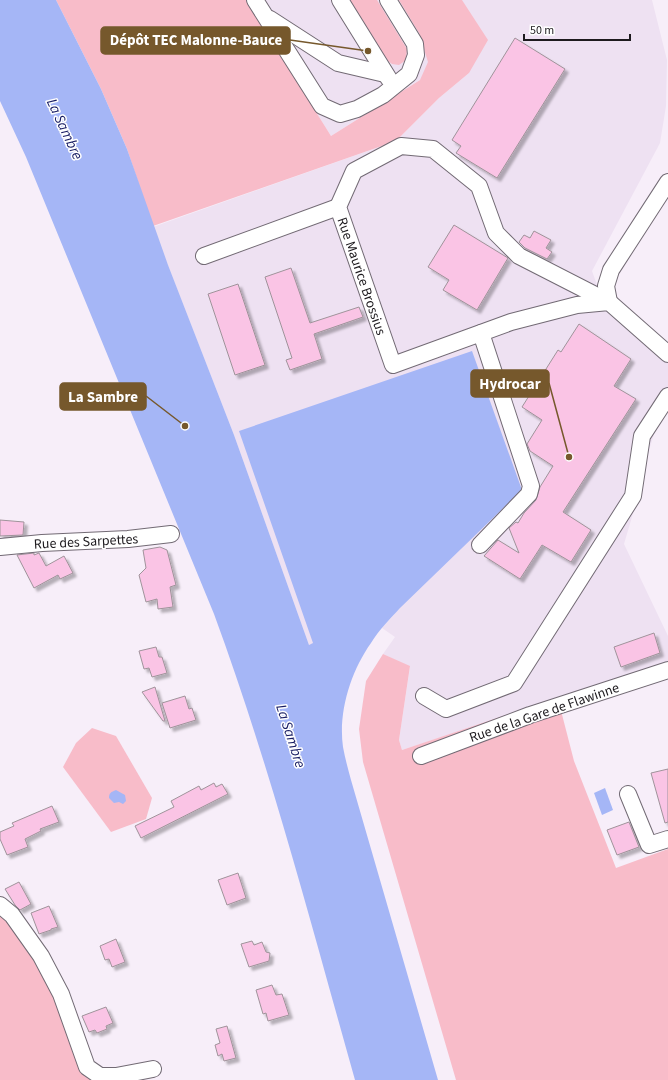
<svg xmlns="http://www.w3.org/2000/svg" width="668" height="1080" font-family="'Source Sans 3',sans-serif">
  <defs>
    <filter id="shadow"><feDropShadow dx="3.5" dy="3.5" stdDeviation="1" flood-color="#0004"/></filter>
  </defs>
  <rect width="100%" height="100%" fill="#f7eef9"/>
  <path fill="#eee1f2" d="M 246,0 L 652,0 L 667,60 L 666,106 L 660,143 L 592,271 L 606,310 L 668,363 L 668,404 L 661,413 L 649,450 L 637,500 L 624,544 L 668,636 L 668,662 L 402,750 L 399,740 L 410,667 L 383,654 L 395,637 L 382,628 L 400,608 L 309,645 L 234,435 L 153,227 L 396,141 L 439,98 L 469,73 L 434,71 L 331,136 Z"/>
  <g fill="#f8bcc9">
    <path d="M 56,0 L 246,0 L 331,136 L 420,80 L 428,62 L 419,33 L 399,0 L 462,0 L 488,40 L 469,73 L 439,98 L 396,141 L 153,226 L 127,149 L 101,89 Z"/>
    <path d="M 350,0 L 377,0 L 407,49 L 406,60 L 399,65 L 392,64 L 388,61 Z"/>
    <path d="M 383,654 L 410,666 L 399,740 L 402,750 L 506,715 L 558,699 L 574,761 L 616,868 L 668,849 L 668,1080 L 456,1080 L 363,762 L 359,729 L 366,681 Z"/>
    <path d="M 92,728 L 116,736 L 152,798 L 146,819 L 111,832 L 63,767 L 76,743 Z"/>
    <path d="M 0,905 L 12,915 L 101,1080 L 0,1080 Z"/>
  </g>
  <g fill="#a5b6f6">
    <path d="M 0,0 L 56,0 L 101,89 L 127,149 L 168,265 L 234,435 L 309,645 L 313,643 L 239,431 L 472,351 L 522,490 L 400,608 C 390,619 379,630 371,643 C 351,671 338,712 343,747 C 345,758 348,769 351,780 L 438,1080 L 355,1080 C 311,924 270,766 214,614 L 26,157 L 0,101 Z"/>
    <path d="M 605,788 L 613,810 L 602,815 L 594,793 Z"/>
    <path d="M 116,790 L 125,795 L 126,801 L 123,804 L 119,802 L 114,803 L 109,798 C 109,793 111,792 116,790 Z"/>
  </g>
  <g fill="#fac4e5" stroke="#9f939a" filter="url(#shadow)">
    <path d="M 515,38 L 565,69 L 497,178 L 456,153 L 461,146 L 452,140 Z"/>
    <path d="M 454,225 L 508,258 L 477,310 L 443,290 L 449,280 L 428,267 Z"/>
    <path d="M 534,231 L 551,240 L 546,248 L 552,252 L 547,259 L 525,248 L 519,242 L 524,235 L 530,238 Z"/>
    <path d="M 291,268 L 310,323 L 359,307 L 363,317 L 314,334 L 322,359 L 290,370 L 286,360 L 292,358 L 265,277 Z"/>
    <path d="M 238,284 L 265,365 L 235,375 L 208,294 Z"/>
    <path d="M 579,324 L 631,359 L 614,386 L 636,399 L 563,512 L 591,530 L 571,562 L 542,545 L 520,579 L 484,556 L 498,540 L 519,553 L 509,528 L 516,522 L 518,523 L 524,513 L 536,500 L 540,487 L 553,466 L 530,451 L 527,444 L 542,420 L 522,407 L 558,350 L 561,352 Z"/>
    <path d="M 0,520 L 24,522 L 23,535 L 0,536 Z"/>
    <path d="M 160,547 L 167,550 L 176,585 L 170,587 L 173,607 L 158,609 L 157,599 L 146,602 L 139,575 L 146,568 L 143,550 Z"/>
    <path d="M 34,553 L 34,555 L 39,553 L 46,566 L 64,556 L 73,573 L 60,579 L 58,575 L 34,588 L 17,555 Z"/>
    <path d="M 654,633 L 660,653 L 621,667 L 614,647 Z"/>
    <path d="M 156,647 L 159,657 L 162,657 L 167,673 L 152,677 L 149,668 L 144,669 L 139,651 Z"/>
    <path d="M 155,687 L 165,721 L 163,721 L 142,692 Z"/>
    <path d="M 185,696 L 189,709 L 192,708 L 196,720 L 170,728 L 162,703 Z"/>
    <path d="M 668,769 L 668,822 L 665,823 L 651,773 Z"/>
    <path d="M 214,783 L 216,787 L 222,784 L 228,794 L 141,838 L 135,826 L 174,807 L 171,801 L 199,786 L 201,790 Z"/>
    <path d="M 52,806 L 59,822 L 40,829 L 41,831 L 25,839 L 28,847 L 7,855 L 0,839 L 0,832 L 14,826 L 12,823 Z"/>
    <path d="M 629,822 L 639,847 L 617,855 L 607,830 Z"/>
    <path d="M 238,873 L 246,898 L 227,905 L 218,880 Z"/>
    <path d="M 19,882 L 31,904 L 20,910 L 15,905 L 5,889 Z"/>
    <path d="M 49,906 L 58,927 L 51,929 L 51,930 L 39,934 L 31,913 Z"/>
    <path d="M 116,939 L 125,962 L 112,967 L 109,959 L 105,960 L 100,946 Z"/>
    <path d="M 252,941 L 254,945 L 262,942 L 266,952 L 270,953 L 269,961 L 249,967 L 241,944 Z"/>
    <path d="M 272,985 L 276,995 L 282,994 L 289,1015 L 268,1021 L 266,1013 L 263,1014 L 256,990 Z"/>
    <path d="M 106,1007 L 113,1023 L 106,1026 L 107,1029 L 97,1033 L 95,1030 L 89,1032 L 82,1016 Z"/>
    <path d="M 227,1026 L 236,1058 L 224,1061 L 222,1054 L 218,1056 L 215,1045 L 220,1043 L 216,1029 Z"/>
  </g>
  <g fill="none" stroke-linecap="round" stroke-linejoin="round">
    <g stroke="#726a74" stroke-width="18">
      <g id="minor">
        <path d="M 255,0 L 322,106 L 340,114 L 357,109 L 383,95 L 409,74 L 416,55 L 415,44 L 388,0"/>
        <path d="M 340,0 L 389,79"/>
        <path d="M 270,19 L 338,63 L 385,74"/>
        <path d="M 204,256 L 338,207"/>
        <path d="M 609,302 L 577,305 L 511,322 L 393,365 L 338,207 L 354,171 L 401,146 L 433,149 L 479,186 L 496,233 L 519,256 L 609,302 L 668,354"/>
        <path d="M 609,302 L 606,286 L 611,270 L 668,182"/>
        <path d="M 480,545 L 529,494 L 531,486 L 481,333"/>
        <path d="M 0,547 L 42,543 L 128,539 L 171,534"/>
        <path d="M 424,696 L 446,709 L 514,683 L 633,496 L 642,436 L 668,396"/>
        <path d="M 421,756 L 530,715 L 668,670"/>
        <path d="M 628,794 L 649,845 L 668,839"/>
        <path d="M 0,905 L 12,915 L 41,956 L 61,994 L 87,1067 L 100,1076 L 116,1076 L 153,1069"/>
      </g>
    </g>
    <use href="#minor" stroke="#fff" stroke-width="16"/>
  </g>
  <g text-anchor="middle" stroke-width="3" stroke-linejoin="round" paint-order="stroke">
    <g font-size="14" fill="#1d1a1e" stroke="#fff">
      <text transform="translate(362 276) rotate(71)" y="5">Rue Maurice Brossius</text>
      <text transform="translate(86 541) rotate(-3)" y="5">Rue des Sarpettes</text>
      <text transform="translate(544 712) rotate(-19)" y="5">Rue de la Gare de Flawinne</text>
    </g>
    <g font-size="15" font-style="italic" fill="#181d64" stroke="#fff">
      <text transform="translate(65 129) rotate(65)" y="5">La Sambre</text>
      <text transform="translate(291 736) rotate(72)" y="5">La Sambre</text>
    </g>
  </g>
  <path fill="none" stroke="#76582c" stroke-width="1.5" d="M368 51L290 40M569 457L549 383M185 426L146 396"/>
  <g fill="#76582c" stroke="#fff" stroke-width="1.5">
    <circle cx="368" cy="51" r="4"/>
    <circle cx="569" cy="457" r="4"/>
    <circle cx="185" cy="426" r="4"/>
  </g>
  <g fill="#76582c" stroke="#76582c" stroke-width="1.5">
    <rect x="101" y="27" width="189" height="27" rx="4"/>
    <rect x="471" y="370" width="78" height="27" rx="4"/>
    <rect x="60" y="383" width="86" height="27" rx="4"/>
  </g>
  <g font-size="15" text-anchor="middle" font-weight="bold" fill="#fff">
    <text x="196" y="45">Dépôt TEC Malonne-Bauce</text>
    <text x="510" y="389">Hydrocar</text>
    <text x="103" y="402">La Sambre</text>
  </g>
  <path d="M524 34v6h106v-6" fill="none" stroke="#1d1a1e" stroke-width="2"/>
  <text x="530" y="34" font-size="12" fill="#1d1a1e" stroke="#ffffff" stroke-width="3" paint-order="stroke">50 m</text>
</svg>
